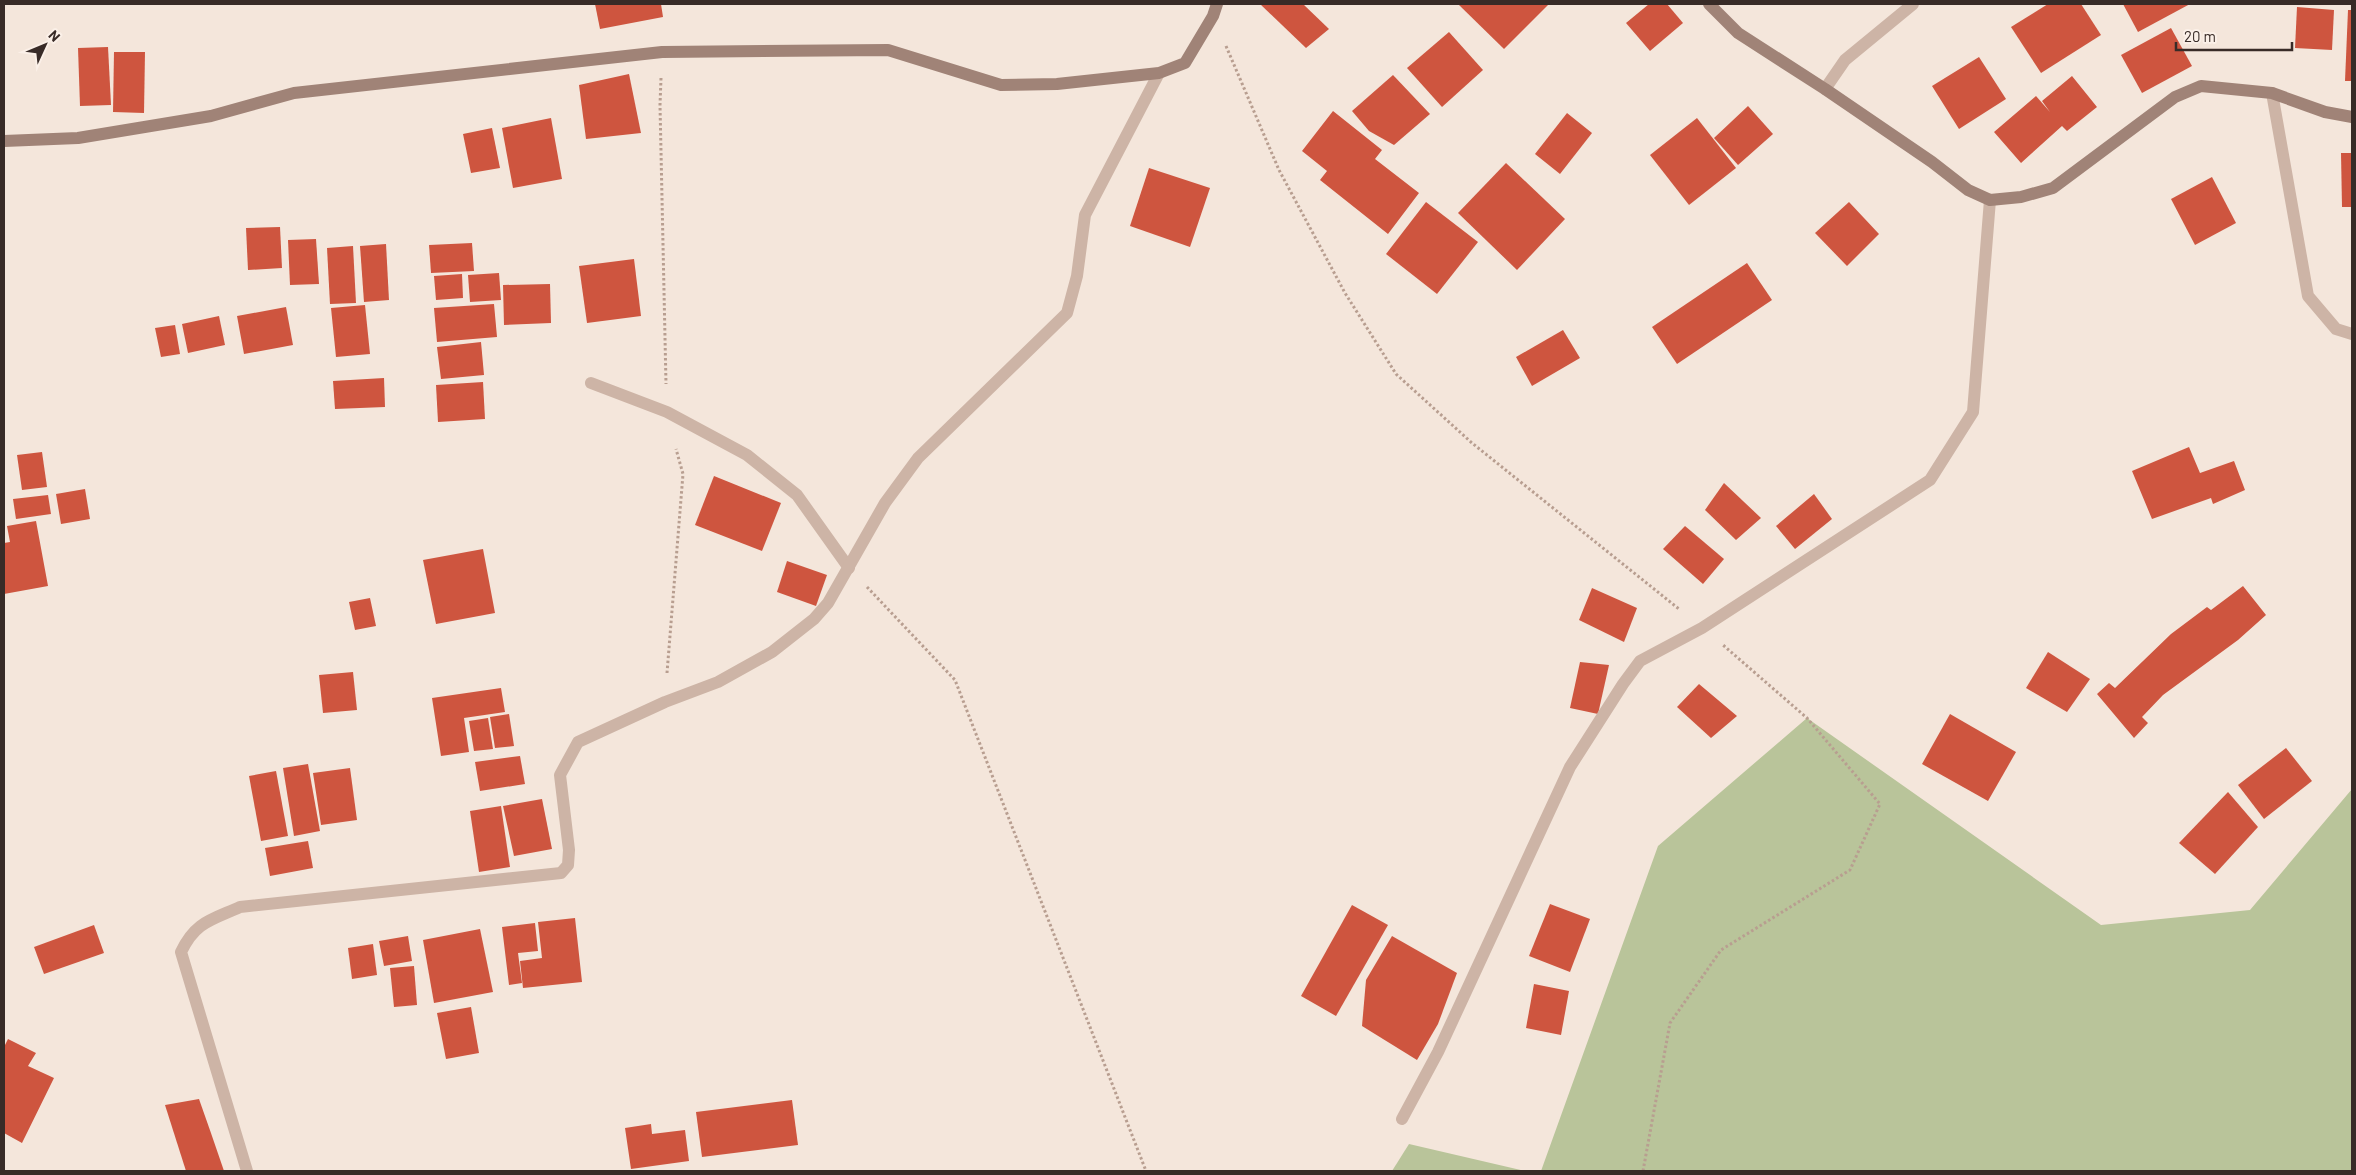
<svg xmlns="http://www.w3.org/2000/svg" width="2356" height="1175" font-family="Barlow,sans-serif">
  <rect width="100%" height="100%" fill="#f4e6db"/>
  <g fill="#b9c49a">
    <path d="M 1807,718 L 2101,925 L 2250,910 L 2352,789 L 2352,1171 L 1541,1171 L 1658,846 Z"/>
    <path d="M 1409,1144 L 1525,1171 L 1392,1171 Z"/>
  </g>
  <g fill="#ce553f">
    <path d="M 595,4 L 661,4 L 663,17 L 600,29 Z"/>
    <path d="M 1260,4 L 1303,4 L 1329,29 L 1306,48 Z"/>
    <path d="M 1458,4 L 1546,4 L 1548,5 L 1504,49 Z"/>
    <path d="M 1649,4 L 1667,4 L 1683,23 L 1650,51 L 1626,23 Z"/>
    <path d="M 2048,4 L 2081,4 L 2101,35 L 2041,73 L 2011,27 Z"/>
    <path d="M 2123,4 L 2190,4 L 2138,32 Z"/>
    <path d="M 2297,7 L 2334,10 L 2332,50 L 2295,48 Z"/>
    <path d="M 2348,10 L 2352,10 L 2352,81 L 2345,81 Z"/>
    <path d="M 2171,28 L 2192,66 L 2142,93 L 2121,55 Z"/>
    <path d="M 1449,32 L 1483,70 L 1442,107 L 1407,68 Z"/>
    <path d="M 108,47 L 111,105 L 80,106 L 78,48 Z"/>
    <path d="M 114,52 L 145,52 L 144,113 L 113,112 Z"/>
    <path d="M 1979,57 L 2006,99 L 1959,129 L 1932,86 Z"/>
    <path d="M 629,74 L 641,133 L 586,139 L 579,85 Z"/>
    <path d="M 1393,75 L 1430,114 L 1394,145 L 1369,131 L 1352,111 Z"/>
    <path d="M 2072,76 L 2097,107 L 2067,131 L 2062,126 L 2021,163 L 1994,132 L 2036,96 L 2050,112 L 2042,101 Z"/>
    <path d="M 1748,106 L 1773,134 L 1738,165 L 1714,138 Z"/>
    <path d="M 1333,111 L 1382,150 L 1375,159 L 1419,193 L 1388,234 L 1320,180 L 1327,171 L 1302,151 Z"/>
    <path d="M 1567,113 L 1592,133 L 1560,174 L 1535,154 Z"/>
    <path d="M 551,118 L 562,179 L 513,188 L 502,128 Z"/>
    <path d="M 1697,118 L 1736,168 L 1689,205 L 1650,155 Z"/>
    <path d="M 492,128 L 500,168 L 471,173 L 463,134 Z"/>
    <path d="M 2341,153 L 2352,153 L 2352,207 L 2342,207 Z"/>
    <path d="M 1506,163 L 1565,219 L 1517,270 L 1458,213 Z"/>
    <path d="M 1149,168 L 1210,188 L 1190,247 L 1130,226 Z"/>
    <path d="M 2212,177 L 2236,223 L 2195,245 L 2171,199 Z"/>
    <path d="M 1426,202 L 1478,242 L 1437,294 L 1386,254 Z"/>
    <path d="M 1849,202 L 1879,234 L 1847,266 L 1815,233 Z"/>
    <path d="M 280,227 L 282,268 L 248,270 L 246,228 Z"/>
    <path d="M 316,239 L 319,284 L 290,285 L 288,240 Z"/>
    <path d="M 472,243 L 474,271 L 431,273 L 429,245 Z"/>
    <path d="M 386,244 L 389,300 L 364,302 L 360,246 Z"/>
    <path d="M 353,246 L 356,303 L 330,304 L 327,248 Z"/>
    <path d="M 634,259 L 641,316 L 587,323 L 579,266 Z"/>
    <path d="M 1747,263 L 1772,300 L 1677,364 L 1652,327 Z"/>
    <path d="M 499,273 L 501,300 L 470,302 L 468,275 Z"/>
    <path d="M 462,274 L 463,298 L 436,300 L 434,276 Z"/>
    <path d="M 550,284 L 551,323 L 504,325 L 503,285 Z"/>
    <path d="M 494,304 L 497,337 L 437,342 L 434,308 Z"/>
    <path d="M 365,305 L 370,354 L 336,357 L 331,308 Z"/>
    <path d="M 286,307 L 293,345 L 244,354 L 237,316 Z"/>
    <path d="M 219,316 L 225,345 L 188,353 L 182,324 Z"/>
    <path d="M 175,325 L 180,354 L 161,357 L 155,328 Z"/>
    <path d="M 1563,330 L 1580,358 L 1532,386 L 1516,357 Z"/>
    <path d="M 481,342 L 484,375 L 441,379 L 437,347 Z"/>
    <path d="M 384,378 L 385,407 L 335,409 L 333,381 Z"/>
    <path d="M 483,382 L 485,419 L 438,422 L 436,385 Z"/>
    <path d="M 2189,447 L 2200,473 L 2234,461 L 2245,490 L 2213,504 L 2211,498 L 2152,519 L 2132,471 Z"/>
    <path d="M 42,452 L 47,487 L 22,490 L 17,455 Z"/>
    <path d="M 714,476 L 781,503 L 762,551 L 695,525 Z"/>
    <path d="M 1724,483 L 1761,518 L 1736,540 L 1705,510 Z"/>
    <path d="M 85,489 L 90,519 L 61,524 L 56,494 Z"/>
    <path d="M 1814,494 L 1832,519 L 1795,549 L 1776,526 Z"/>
    <path d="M 48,495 L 51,514 L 16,519 L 13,499 Z"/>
    <path d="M 36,521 L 48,586 L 4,594 L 4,543 L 10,542 L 7,526 Z"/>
    <path d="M 1685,526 L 1724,559 L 1703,584 L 1663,549 Z"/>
    <path d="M 483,549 L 495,613 L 436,624 L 423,560 Z"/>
    <path d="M 787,561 L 827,575 L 816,606 L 777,592 Z"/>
    <path d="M 2243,586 L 2266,615 L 2238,640 L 2163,695 L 2142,717 L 2148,723 L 2134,738 L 2097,694 L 2109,683 L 2115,688 L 2171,634 L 2207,607 L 2211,610 Z"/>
    <path d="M 1592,588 L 1637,608 L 1624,642 L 1579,620 Z"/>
    <path d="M 370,598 L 376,626 L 355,630 L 349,602 Z"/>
    <path d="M 2048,652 L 2090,679 L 2067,712 L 2026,688 Z"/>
    <path d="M 1580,662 L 1609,665 L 1598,714 L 1570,708 Z"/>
    <path d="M 353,672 L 357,710 L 323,713 L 319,675 Z"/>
    <path d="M 1699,684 L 1737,716 L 1711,738 L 1677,707 Z"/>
    <path d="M 501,688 L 505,712 L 464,718 L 469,752 L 441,756 L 432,698 Z"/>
    <path d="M 509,714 L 514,746 L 495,748 L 490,717 Z"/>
    <path d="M 1950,714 L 2016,752 L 1988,801 L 1922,764 Z"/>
    <path d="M 488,718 L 493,749 L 474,751 L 469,721 Z"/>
    <path d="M 2286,748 L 2312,781 L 2264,819 L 2238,785 Z"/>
    <path d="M 520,756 L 525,784 L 480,791 L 475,762 Z"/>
    <path d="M 308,764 L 320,831 L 294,836 L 283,768 Z"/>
    <path d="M 350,768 L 357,820 L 321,825 L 313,773 Z"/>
    <path d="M 276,771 L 288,836 L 261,841 L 249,776 Z"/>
    <path d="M 2228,792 L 2258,827 L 2215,874 L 2179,843 Z"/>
    <path d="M 542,799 L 552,849 L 514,856 L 503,806 Z"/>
    <path d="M 501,806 L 510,867 L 479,872 L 470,811 Z"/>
    <path d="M 308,841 L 313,868 L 270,876 L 265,848 Z"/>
    <path d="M 1550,904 L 1590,919 L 1570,972 L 1529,956 Z"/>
    <path d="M 1352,905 L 1388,925 L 1336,1016 L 1301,996 Z"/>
    <path d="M 575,918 L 582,982 L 523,988 L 520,961 L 542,958 L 538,922 Z"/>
    <path d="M 535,923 L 538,951 L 518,953 L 522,983 L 509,985 L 502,927 Z"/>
    <path d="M 94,925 L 104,953 L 44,974 L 34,947 Z"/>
    <path d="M 480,929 L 493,992 L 434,1003 L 423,940 Z"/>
    <path d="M 408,936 L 412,961 L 384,966 L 379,941 Z"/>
    <path d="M 1392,936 L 1457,973 L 1438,1024 L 1417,1060 L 1362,1026 L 1366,980 Z"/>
    <path d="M 373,944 L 377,975 L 352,979 L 348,948 Z"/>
    <path d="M 414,966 L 417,1005 L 394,1007 L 390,968 Z"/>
    <path d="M 1534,984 L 1569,991 L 1561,1035 L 1526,1028 Z"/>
    <path d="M 471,1007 L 479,1053 L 446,1059 L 437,1013 Z"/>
    <path d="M 8,1039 L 36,1053 L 28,1066 L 54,1078 L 22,1143 L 4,1133 L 4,1047 Z"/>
    <path d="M 199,1099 L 212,1136 L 224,1171 L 186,1171 L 165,1105 Z"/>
    <path d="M 792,1100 L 798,1145 L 702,1157 L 696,1112 Z"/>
    <path d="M 651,1124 L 652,1134 L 685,1130 L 689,1161 L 631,1169 L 625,1128 Z"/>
  </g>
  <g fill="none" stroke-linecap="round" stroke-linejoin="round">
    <g stroke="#b89e90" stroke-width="3" stroke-dasharray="2.5 2.5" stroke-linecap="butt">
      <path d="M 1226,46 L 1279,170 L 1345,293 L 1396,374 L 1472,443 L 1679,609"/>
      <path d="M 661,78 L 660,105 L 666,384"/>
      <path d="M 867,587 L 955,680 L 1146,1171"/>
      <path d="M 667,673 L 683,474 L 676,449"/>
      <path d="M 1643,1171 L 1670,1023 L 1721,950 L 1850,870 L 1880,804 L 1807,718 L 1723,645"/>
    </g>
    <g stroke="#cdb4a6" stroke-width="12">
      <path d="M 1825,89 L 1845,60 L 1913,4"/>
      <path d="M 2272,93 L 2308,296 L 2336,329 L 2352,334"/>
      <path d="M 591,383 L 667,412 L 747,455 L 797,495 L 849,568"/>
      <path d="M 1402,1119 L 1438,1052 L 1570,767 L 1623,684 L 1640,661 L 1702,628 L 1930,480 L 1973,412 L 1990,200"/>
      <path d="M 247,1171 L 181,952 C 195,922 211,920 240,907 L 561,873 L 568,865 L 569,850 L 560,775 L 578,742 L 665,702 L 718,682 L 772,652 L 814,619 L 828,603 L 885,503 L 918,458 L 1067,313 L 1077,276 L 1085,215 L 1159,73"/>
    </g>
    <g stroke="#a08377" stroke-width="12">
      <path d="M 1709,4 L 1738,33 L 1825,89 L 1932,162 L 1968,190 L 1990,200 L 2021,197 L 2053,188 L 2175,97 L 2201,86 L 2272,93 L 2325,112 L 2352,117"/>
      <path d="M 4,141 L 78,138 L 211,116 L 294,93 L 662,52 L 888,50 L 1001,85 L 1057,84 L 1159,73 L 1185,63 L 1213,16 L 1217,4"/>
    </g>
  </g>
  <rect width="2356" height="1175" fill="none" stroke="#382b27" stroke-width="10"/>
  <g transform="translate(45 45) rotate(46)" stroke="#fbf0e8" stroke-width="4" paint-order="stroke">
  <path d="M0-4L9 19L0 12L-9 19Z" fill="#382b27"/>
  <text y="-8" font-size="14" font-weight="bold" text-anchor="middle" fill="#382b27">N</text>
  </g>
  <path d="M2176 42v8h116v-8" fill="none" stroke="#382b27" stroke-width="2.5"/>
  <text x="2184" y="42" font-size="15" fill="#382b27" stroke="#fbf0e8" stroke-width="4" paint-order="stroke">20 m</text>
</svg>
